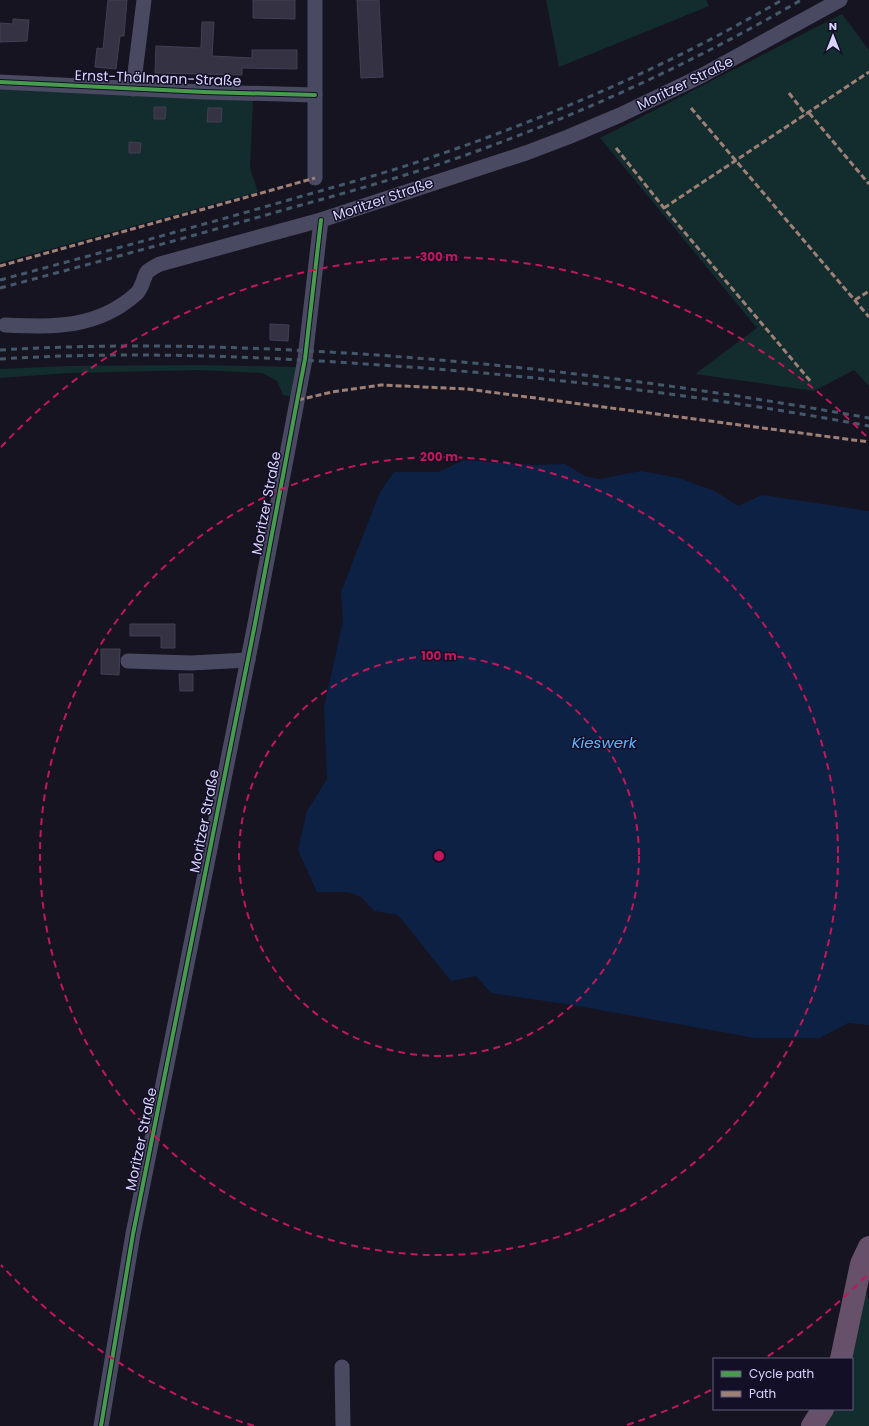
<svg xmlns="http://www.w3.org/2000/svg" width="869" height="1426" font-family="Poppins,sans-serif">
  <rect width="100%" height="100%" fill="#161421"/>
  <g fill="#132c2d">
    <path d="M 546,0 L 706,0 L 709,6 L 559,67 Z"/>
    <path d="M 842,14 L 869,50 L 869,386 L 854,370 L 814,391 L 695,374 L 757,328 L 600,138 Z"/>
    <path d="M 0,86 L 253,98 L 250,168 L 258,192 L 0,263 Z"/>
    <path d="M 201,365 L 297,367 L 291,397 L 283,395 L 277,381 L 262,373 L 200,370 L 69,373 L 0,378 L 0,369 L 68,366 Z"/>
    <path d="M 862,1279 L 869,1300 L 869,1426 L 821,1426 L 831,1409 L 852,1409 L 852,1359 Z"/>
  </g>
  <path fill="#0d2144" d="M 464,460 L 534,465 L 565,464 L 585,476 L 599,479 L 641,471 L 679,478 L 715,491 L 738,506 L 762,495 L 869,511 L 869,1025 L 848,1023 L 820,1038 L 755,1038 L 572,1005 L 491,993 L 476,976 L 451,981 L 398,915 L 374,911 L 360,896 L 347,892 L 317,892 L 298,850 L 307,811 L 327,779 L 324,707 L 343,621 L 341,592 L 380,492 L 394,472 L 438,472 Z"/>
  <g fill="#343243" stroke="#433f54">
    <path d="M 108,0 L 127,0 L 124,36 L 120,36 L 116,69 L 95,67 L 97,48 L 103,49 Z"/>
    <path d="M 253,0 L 295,0 L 295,19 L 253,18 Z"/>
    <path d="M 357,0 L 379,0 L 383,77 L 361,78 Z"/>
    <path d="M 13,19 L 29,20 L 27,41 L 0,42 L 0,23 L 13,24 Z"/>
    <path d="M 202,22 L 214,22 L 212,56 L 252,58 L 252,50 L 297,50 L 297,69 L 242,68 L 242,75 L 155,73 L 156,46 L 201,48 Z"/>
    <path d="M 154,107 L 166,107 L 165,119 L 154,119 Z"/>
    <path d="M 208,108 L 222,108 L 221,122 L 207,122 Z"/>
    <path d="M 129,142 L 141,143 L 140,153 L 129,153 Z"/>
    <path d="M 270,324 L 289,325 L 288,341 L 270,340 Z"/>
    <path d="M 130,624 L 175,624 L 175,648 L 161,648 L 161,636 L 130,636 Z"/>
    <path d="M 101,649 L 120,649 L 119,675 L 101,674 Z"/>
    <path d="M 179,674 L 193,674 L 193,691 L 180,691 Z"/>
  </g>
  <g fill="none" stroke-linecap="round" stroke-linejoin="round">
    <g stroke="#4a4962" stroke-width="15">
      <path d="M 0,82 L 204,92 L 315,95"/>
      <path d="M 133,89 L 144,0"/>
      <path d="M 315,178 L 315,0"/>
      <path d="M 5,325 C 53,327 97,329 136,294 C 142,289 143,279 147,272 C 150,269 156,266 160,264 L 321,220 L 526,153 L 568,137 L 620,115 L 701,76 L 840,0"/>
      <path d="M 128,661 L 191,663 L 248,660"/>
      <path d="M 342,1367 L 343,1426"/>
      <path d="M 101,1426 L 133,1234 L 254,629 L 305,359 L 321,220"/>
    </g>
    <g stroke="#67516a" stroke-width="22">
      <path d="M 841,1359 L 861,1264 L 869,1247"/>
      <path d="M 812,1426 L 823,1409"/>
    </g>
    <g stroke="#43596b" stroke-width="3" stroke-dasharray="6 5" stroke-linecap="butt">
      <path d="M 0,280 C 100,253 199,226 299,197 C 344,184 390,172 435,156 C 555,115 672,64 782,0"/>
      <path d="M 0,288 C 98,262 196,235 294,207 C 352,191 409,175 466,155 C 581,114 695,62 801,0"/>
      <path d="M 0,350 C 116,343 231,346 346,353 C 522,364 696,387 869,418"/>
      <path d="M 0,359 C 127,351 254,356 381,365 C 545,376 708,396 869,426"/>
    </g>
    <g stroke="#9e8076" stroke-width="3" stroke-dasharray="6 3" stroke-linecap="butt">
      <path d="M 789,93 L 806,115"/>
      <path d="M 691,108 L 869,317"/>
      <path d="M 809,113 L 869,184"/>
      <path d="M 616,148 L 664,208 L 812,383"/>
      <path d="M 664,208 L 869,72"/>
      <path d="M 0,266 L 315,178"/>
      <path d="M 855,300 L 869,291"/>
      <path d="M 298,400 L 332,392 L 381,385 L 467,389 L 869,442"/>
    </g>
    <g stroke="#130f26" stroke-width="6">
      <g id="cycleway">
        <path d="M 0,82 L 204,92 L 315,95"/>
        <path d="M 101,1426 L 133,1234 L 254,629 L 305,359 L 321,220"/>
      </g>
    </g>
    <use href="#cycleway" stroke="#469c4c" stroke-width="4"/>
  </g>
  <g fill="none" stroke="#c2185b" stroke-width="2" stroke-dasharray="7 5">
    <circle cx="439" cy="856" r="200"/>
    <circle cx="439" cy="856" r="399"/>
    <path d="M866 1276A599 599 0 0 1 765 1358M711 1390A599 599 0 0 1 624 1426M254 1426A599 599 0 0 1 1 1265M1 447A599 599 0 0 1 866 436"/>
  </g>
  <g text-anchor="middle" stroke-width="3" stroke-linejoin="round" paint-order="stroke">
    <g font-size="14" fill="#d9d4ff" stroke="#130f26">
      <text transform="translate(158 78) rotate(2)" y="5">Ernst-Thälmann-Straße</text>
      <text transform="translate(685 83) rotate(-26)" y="5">Moritzer Straße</text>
      <text transform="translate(383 199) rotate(-19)" y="5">Moritzer Straße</text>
      <text transform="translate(266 503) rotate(-79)" y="5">Moritzer Straße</text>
      <text transform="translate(204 821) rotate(-79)" y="5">Moritzer Straße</text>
      <text transform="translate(141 1139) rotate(-78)" y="5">Moritzer Straße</text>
    </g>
    <g font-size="15" font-style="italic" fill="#62b6ff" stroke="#130f26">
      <text x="604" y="748">Kieswerk</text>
    </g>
  </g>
  <circle cx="439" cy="856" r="6" fill="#c2185b" stroke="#130f26" stroke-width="2"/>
  <g font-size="12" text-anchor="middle" font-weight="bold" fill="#c2185b" stroke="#130f26" stroke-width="3" stroke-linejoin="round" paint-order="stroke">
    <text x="439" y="261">300 m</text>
    <text x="439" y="461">200 m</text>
    <text x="439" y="660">100 m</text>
  </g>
  <rect x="713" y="1358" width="140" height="52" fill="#130f26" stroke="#625e7d"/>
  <rect x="721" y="1371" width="20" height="6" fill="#469c4c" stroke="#625e7d"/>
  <text x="749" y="1378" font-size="12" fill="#d9d4ff">Cycle path</text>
  <rect x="721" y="1391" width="20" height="6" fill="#9e8076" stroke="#625e7d"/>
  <text x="749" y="1398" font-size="12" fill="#d9d4ff">Path</text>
  <g transform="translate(833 36)" stroke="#130f26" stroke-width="3" paint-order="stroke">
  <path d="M0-3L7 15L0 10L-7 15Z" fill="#d9d4ff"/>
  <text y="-6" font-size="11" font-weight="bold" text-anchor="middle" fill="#d9d4ff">N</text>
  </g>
</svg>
